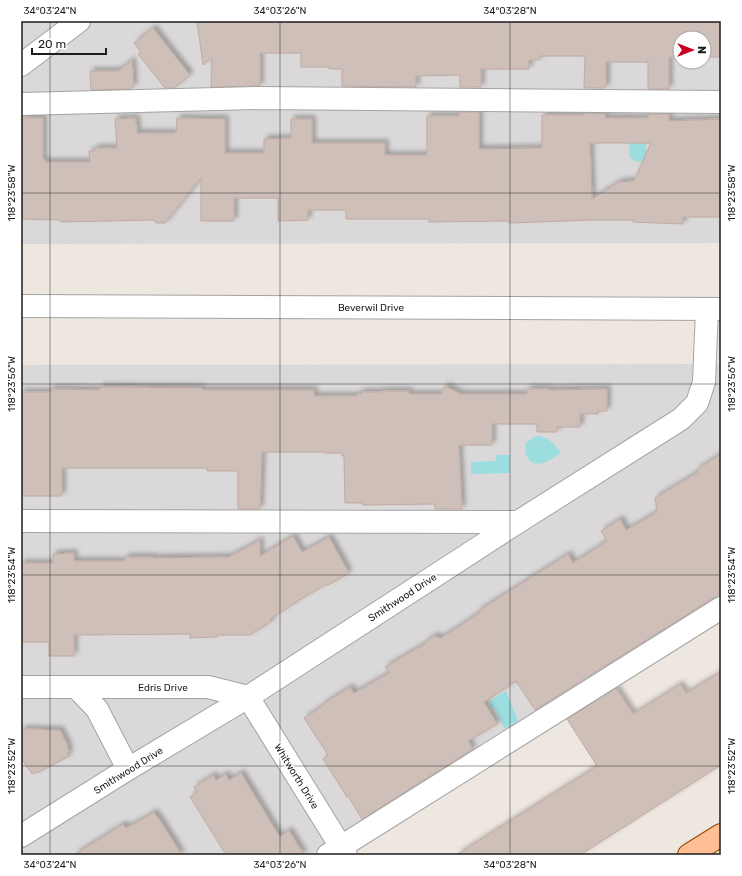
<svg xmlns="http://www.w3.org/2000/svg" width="742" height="876" font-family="Rubik,sans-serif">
  <defs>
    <filter id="shadow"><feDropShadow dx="3.5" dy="-3.5" stdDeviation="2" flood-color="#0004"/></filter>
  </defs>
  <rect width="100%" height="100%" fill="#eee7e0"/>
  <g fill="#dad8d9" fill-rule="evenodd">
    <path d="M 21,21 L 721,21 L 721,243 L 21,244 ZM 680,38 L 704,38 L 704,62 L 680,62 Z"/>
    <path d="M 721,364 L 721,600 L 310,855 L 21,855 L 21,365 Z"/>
  </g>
  <g fill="#9cdde0">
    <path d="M 630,125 L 646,132 L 646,157 L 641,162 L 634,161 L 629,156 Z"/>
    <path d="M 536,436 C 548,436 553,443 561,452 C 554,458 540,469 530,461 C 525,455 525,451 526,443 Z"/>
    <path d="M 496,455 L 510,455 L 510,473 L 471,474 L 471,462 L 496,461 Z"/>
    <path d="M 506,691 L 518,721 L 505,729 L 495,709 L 491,707 L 490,704 L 491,700 Z"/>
  </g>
  <g fill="#cebfb9" stroke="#c1aaa1" fill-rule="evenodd" filter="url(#shadow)">
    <path d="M 197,21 L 721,21 L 721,57 L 704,57 L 704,38 L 680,38 L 680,57 L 669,57 L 669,89 L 648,89 L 648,62 L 606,62 L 606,88 L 584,88 L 585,56 L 540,56 L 540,60 L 529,60 L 529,69 L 481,69 L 481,87 L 460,87 L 460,75 L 416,76 L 416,87 L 342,86 L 342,69 L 329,69 L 329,67 L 301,67 L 301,53 L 260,53 L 260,86 L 211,87 L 212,58 L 203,65 Z"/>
    <path d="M 153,28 L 190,75 L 174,88 L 165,88 L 138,54 L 141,52 L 134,43 Z"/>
    <path d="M 132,60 L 134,86 L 130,89 L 91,90 L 90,71 L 118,71 Z"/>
    <path d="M 459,112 L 479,112 L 479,149 L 542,148 L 542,115 L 584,115 L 584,113 L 605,114 L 605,118 L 648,118 L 648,114 L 669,114 L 669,121 L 721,119 L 721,217 L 683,217 L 683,224 L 633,222 L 633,220 L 592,220 L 509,223 L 509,221 L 429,222 L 429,219 L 346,219 L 346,210 L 308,210 L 308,220 L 278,221 L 278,198 L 234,198 L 234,221 L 201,221 L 201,178 L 165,223 L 156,223 L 154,220 L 61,222 L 61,220 L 22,219 L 22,143 L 21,143 L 21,118 L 43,118 L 43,159 L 45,159 L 45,162 L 90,162 L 89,151 L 95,151 L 95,148 L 117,148 L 115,119 L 136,118 L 136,124 L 137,124 L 137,133 L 176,133 L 177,118 L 225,119 L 225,153 L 264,153 L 264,139 L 291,138 L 291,119 L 312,119 L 312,143 L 385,143 L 385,155 L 427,155 L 427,116 L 459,116 ZM 590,143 L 651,143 L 634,181 L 619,182 L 592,199 Z"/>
    <path d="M 445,386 L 461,394 L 527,394 L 527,389 L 549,389 L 549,390 L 607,389 L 607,411 L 598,411 L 598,414 L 580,414 L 580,427 L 557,427 L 557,432 L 537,432 L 537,424 L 492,424 L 492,445 L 459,445 L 462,509 L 435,509 L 435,504 L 363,505 L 363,503 L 345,503 L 344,456 L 342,456 L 342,453 L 324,453 L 324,452 L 262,452 L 260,509 L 238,509 L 238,471 L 207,471 L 207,468 L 62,468 L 62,496 L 21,496 L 21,392 L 51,392 L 51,389 L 100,390 L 100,387 L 202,388 L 202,390 L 314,390 L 314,396 L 357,396 L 357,394 L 361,394 L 362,392 L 381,392 L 381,391 L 409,391 L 409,394 L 441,394 Z"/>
    <path d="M 721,454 L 721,593 L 535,710 L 516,681 L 484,702 L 497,724 L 468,741 L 473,749 L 362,819 L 348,796 L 347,797 L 323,759 L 328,755 L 304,718 L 324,705 L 323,704 L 350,687 L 354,693 L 389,673 L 385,667 L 426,643 L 426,641 L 434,636 L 441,638 L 479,613 L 478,611 L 568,554 L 573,563 L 607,541 L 601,531 L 620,519 L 626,530 L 657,512 L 655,498 L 698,472 L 696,470 Z"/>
    <path d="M 293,536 L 302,552 L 329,537 L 349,573 L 328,585 L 327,584 L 306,596 L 270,619 L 272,621 L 250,635 L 217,635 L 217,637 L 190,638 L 190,634 L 74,635 L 74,656 L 49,656 L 49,642 L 21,642 L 21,563 L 53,563 L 53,554 L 74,553 L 74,561 L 125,561 L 125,557 L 153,557 L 153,558 L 229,557 L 260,540 L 260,556 Z"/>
    <path d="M 721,672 L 721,765 L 580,855 L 456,855 L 597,766 L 567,719 L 616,688 L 633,714 L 680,684 L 686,693 Z"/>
    <path d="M 26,729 L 60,730 L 68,746 L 67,747 L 70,751 L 67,753 L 69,756 L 37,773 L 37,772 L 32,774 L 21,758 L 21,730 Z"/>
    <path d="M 241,773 L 280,837 L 289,830 L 304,855 L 226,855 L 190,797 L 197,792 L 194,787 L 213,775 L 216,780 L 226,774 L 229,780 Z"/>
    <path d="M 154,812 L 157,817 L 158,817 L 182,855 L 74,855 L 123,824 L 126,828 L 143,819 Z"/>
  </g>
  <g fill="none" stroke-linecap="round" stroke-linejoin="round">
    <g stroke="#a3a3a3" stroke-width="24">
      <g id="minor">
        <path d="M 21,65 L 79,21"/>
        <path d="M 21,104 L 259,98 L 721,102"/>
        <path d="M 21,306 L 721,309"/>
        <path d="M 21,521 L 518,522"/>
        <path d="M 21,687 L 208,687 L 248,697"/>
        <path d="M 76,687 L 97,709 L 128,769"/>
        <path d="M 248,697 L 346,855"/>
        <path d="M 21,836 L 128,769 L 248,697 L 518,522 L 681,419 L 697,403 L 704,382 L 707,309"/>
        <path d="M 328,855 L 721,608"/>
      </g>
    </g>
    <g stroke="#934900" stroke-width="24">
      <path id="major" d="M 689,855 L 721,835"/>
    </g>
    <use href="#minor" stroke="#fff" stroke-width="22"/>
    <use href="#major" stroke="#ffbf94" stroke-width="22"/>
  </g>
  <path fill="none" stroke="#1c1c1c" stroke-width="1" stroke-opacity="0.45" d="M 50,21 L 50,855M 280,21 L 280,855M 510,21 L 510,855M 21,193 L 721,193M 21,384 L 721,384M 21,575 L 721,575M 21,766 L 721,766"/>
  <g text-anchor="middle" stroke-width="3" stroke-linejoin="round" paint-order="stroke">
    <g font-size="10" fill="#1c1c1c" stroke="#fff">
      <text x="371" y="311">Beverwil Drive</text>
      <text transform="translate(402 597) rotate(-33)" y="4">Smithwood Drive</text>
      <text x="163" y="691">Edris Drive</text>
      <text transform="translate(128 770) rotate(-32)" y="4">Smithwood Drive</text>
      <text transform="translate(297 776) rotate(58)" y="4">Whitworth Drive</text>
    </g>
  </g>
  <rect width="742" height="876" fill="none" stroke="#ffffff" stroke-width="44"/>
  <g transform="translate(692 50) rotate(90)"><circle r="19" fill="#ffffff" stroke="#a4a4a4"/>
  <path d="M0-3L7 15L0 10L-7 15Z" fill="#c70022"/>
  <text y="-6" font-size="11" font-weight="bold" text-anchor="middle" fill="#1c1c1c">N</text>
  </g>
  <path d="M32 48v6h74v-6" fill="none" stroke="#1c1c1c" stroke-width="2"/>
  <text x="38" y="48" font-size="12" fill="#1c1c1c" stroke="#ffffff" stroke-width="3" paint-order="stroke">20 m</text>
  <rect x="22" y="22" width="698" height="832" fill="none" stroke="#1c1c1c" stroke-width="1.5"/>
  <g font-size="10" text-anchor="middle" fill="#1c1c1c">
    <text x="50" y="14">34°03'24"N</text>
    <text x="280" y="14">34°03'26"N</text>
    <text x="510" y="14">34°03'28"N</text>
    <text transform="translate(731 193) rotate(-90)" y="4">118°23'58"W</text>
    <text transform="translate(11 193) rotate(-90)" y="4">118°23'58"W</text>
    <text transform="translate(11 384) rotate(-90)" y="4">118°23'56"W</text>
    <text transform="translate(731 384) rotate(-90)" y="4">118°23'56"W</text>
    <text transform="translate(11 575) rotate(-90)" y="4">118°23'54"W</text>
    <text transform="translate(731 575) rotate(-90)" y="4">118°23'54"W</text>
    <text transform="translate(11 766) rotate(-90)" y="4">118°23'52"W</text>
    <text transform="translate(731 766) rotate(-90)" y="4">118°23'52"W</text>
    <text x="50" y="868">34°03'24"N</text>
    <text x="280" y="868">34°03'26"N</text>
    <text x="510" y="868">34°03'28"N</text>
  </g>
</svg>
